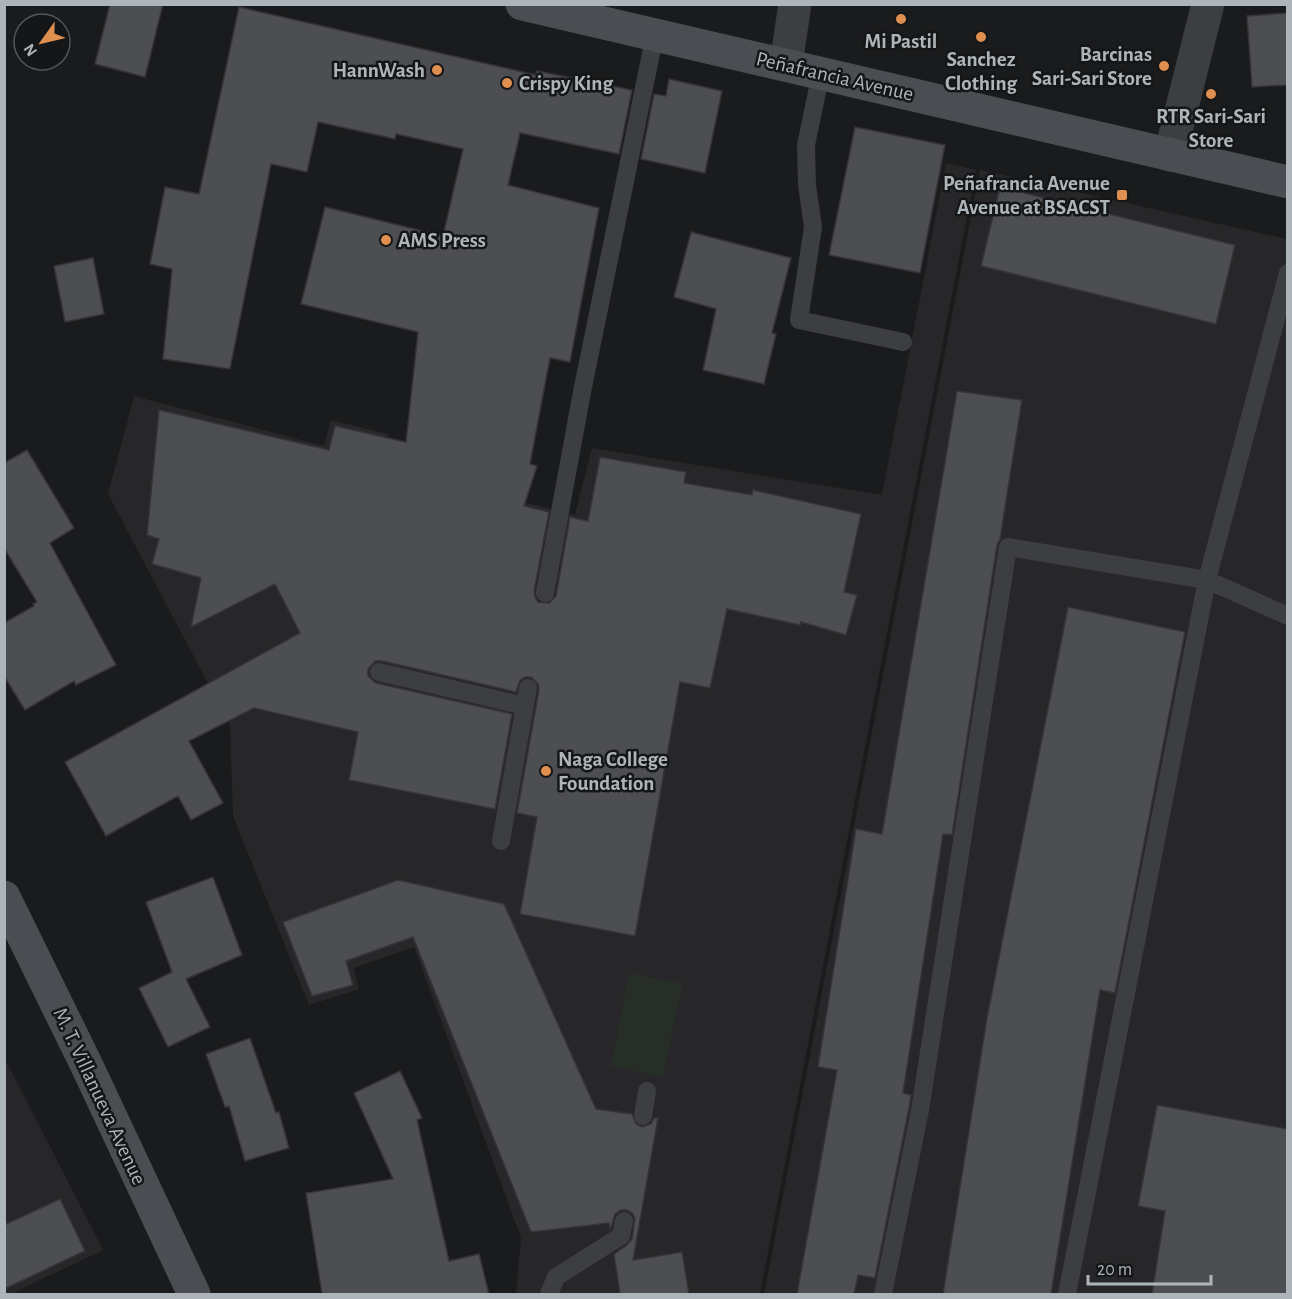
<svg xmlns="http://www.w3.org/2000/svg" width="1292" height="1299" font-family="'Alegreya Sans',sans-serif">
  <rect width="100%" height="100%" fill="#1a1b1c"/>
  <g fill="#272729">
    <path d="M 946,163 L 976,170 L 760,1294 L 516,1294 L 521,1238 L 414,947 L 354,968 L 359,989 L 309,1005 L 233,816 L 230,725 L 108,494 L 134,396 L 324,446 L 331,420 L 389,434 L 381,466 L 575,515 L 592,448 L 882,495 Z"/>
    <path d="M 980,170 L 1287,239 L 1287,1294 L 764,1294 Z"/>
    <path d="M 4,1057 L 103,1250 L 11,1294 L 4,1294 Z"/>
  </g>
  <path fill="#272e27" d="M 629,973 L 682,984 L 663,1077 L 611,1066 Z"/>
  <g fill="#4d4e51" stroke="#353538" stroke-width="1.5">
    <path d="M 110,4 L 163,4 L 145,77 L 95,64 Z"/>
    <path d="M 239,7 L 536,75 L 537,71 L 632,90 L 619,154 L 520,133 L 508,185 L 599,208 L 570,362 L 550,358 L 530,464 L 537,466 L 524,506 L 549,512 L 534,591 L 535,597 L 538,602 L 549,603 L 556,596 L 570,517 L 588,521 L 600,457 L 686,472 L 684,483 L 752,495 L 753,490 L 861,514 L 844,592 L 857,595 L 846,635 L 801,622 L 800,625 L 727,609 L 710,688 L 680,682 L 635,936 L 520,914 L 537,817 L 517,813 L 539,690 L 538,684 L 531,677 L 525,677 L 520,680 L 516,692 L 382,661 L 375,661 L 368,669 L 368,676 L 376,683 L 512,714 L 495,809 L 349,780 L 358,732 L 254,708 L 189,741 L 223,803 L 191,820 L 178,796 L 106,836 L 65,762 L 300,633 L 275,584 L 191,627 L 201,578 L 152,564 L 159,539 L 147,535 L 159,410 L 329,450 L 335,426 L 406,442 L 418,332 L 301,304 L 325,207 L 443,236 L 463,149 L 396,134 L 395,139 L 318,122 L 307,172 L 271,164 L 230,369 L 163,359 L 172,269 L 150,264 L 165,187 L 199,194 Z"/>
    <path d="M 1287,13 L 1287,85 L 1252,87 L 1247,16 Z"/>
    <path d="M 669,79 L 722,91 L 705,173 L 641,159 L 654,94 L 666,96 Z"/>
    <path d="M 855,127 L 945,145 L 920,273 L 829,255 Z"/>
    <path d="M 1000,187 L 1235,245 L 1216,324 L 981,266 Z"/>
    <path d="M 691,232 L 791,258 L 772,333 L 776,334 L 764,384 L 703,370 L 716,309 L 674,297 Z"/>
    <path d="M 93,258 L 104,314 L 65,322 L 54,266 Z"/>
    <path d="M 957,391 L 1022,400 L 1000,539 L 997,545 L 952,835 L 943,834 L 903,1093 L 911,1095 L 909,1108 L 875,1278 L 858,1275 L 854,1294 L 797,1294 L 837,1070 L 818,1067 L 856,829 L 882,834 Z"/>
    <path d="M 27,450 L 74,528 L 50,543 L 116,665 L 76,685 L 74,681 L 25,710 L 4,676 L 4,623 L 34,606 L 33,604 L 37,602 L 4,548 L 4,463 Z"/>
    <path d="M 1068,607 L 1185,632 L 1115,993 L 1100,990 L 1051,1294 L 943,1294 L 987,1018 Z"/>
    <path d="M 213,877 L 242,955 L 186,979 L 210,1027 L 168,1047 L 139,988 L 172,972 L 146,902 Z"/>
    <path d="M 398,880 L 504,904 L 596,1109 L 632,1114 L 636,1124 L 642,1127 L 651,1124 L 654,1118 L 658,1118 L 633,1260 L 682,1252 L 689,1294 L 620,1294 L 614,1254 L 627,1245 L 632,1239 L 635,1218 L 632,1213 L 627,1210 L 621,1210 L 615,1214 L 610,1230 L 609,1223 L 531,1232 L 413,937 L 346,961 L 353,985 L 312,996 L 283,922 Z"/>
    <path d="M 250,1038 L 276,1113 L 279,1112 L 289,1148 L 245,1161 L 229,1106 L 225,1107 L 206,1054 Z"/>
    <path d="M 400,1071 L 422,1118 L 417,1120 L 449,1261 L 479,1254 L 489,1294 L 322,1294 L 306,1193 L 393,1179 L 354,1093 Z"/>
    <path d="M 1157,1105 L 1287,1129 L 1287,1294 L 1152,1294 L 1165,1211 L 1138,1206 Z"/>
    <path d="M 60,1199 L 85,1251 L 4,1289 L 4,1225 Z"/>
  </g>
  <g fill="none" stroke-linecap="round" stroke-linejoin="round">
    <g stroke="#3c3e41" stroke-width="18">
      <path d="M 821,73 L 806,145 L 807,185 L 813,227 L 799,320 L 903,342"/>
      <path d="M 545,593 L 582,392 L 655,34"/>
      <path d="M 379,672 L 525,706"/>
      <path d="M 501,841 L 528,688"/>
      <path d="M 643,1116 L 647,1091"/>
      <path d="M 549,1294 L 556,1277 L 621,1236 L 624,1221"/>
      <path d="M 883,1294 L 920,1110 L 1008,547 L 1207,580 L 1288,616"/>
      <path d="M 1067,1294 L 1207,580 L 1288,273"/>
    </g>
    <g stroke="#3c3e41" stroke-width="33">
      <path d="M 786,64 L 795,4"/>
      <path d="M 1170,155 L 1208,4"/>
    </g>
    <g stroke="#4a4d51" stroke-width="33">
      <path d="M 522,4 L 1288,182"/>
      <path d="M 4,897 L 87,1066 L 194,1294"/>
    </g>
  </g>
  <g fill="#df9050" stroke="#151617" stroke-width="2">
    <circle cx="901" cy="19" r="6"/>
    <circle cx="981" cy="37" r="6"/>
    <circle cx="1164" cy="66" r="6"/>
    <circle cx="437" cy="70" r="6"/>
    <circle cx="507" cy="83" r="6"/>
    <circle cx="1211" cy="94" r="6"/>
    <rect x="1116" y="189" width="12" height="12" rx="3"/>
    <circle cx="386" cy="240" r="6"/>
    <circle cx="546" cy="771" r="6"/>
  </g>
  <g text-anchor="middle" stroke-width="5" stroke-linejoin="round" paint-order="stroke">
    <g font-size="21" font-weight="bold" fill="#aeb5ba" stroke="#151617">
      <text x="901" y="48">Mi Pastil</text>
      <text x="1152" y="61" text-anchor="end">Barcinas<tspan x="1152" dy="24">Sari-Sari Store</tspan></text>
      <text x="981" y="66">Sanchez<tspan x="981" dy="24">Clothing</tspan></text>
      <text x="425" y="77" text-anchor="end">HannWash</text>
      <text x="519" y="90" text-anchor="start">Crispy King</text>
      <text x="1211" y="123">RTR Sari-Sari<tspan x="1211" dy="24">Store</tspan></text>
      <text x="1110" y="190" text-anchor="end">Peñafrancia Avenue<tspan x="1110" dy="24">Avenue at BSACST</tspan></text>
      <text x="398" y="247" text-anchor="start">AMS Press</text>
      <text x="558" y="766" text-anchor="start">Naga College<tspan x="558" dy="24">Foundation</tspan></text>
    </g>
    <g font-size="21" fill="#aeb5ba" stroke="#151617">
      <text transform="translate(835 76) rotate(13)" y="7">Peñafrancia Avenue</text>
      <text transform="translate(100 1096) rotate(65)" y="7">M. T. Villanueva Avenue</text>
    </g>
  </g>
  <rect width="1292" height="1299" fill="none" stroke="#aeb5ba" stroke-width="12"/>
  <g transform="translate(42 42) rotate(236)"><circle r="28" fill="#151617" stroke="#525658" stroke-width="1.5"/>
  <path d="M0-4.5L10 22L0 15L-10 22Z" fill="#df9050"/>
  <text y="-9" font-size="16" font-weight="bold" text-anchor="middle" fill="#aeb5ba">N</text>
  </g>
  <path d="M1088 1275v9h123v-9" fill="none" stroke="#aeb5ba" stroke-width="3"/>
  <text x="1097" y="1275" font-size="18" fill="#aeb5ba" stroke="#151617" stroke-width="4.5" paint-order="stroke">20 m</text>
</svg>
